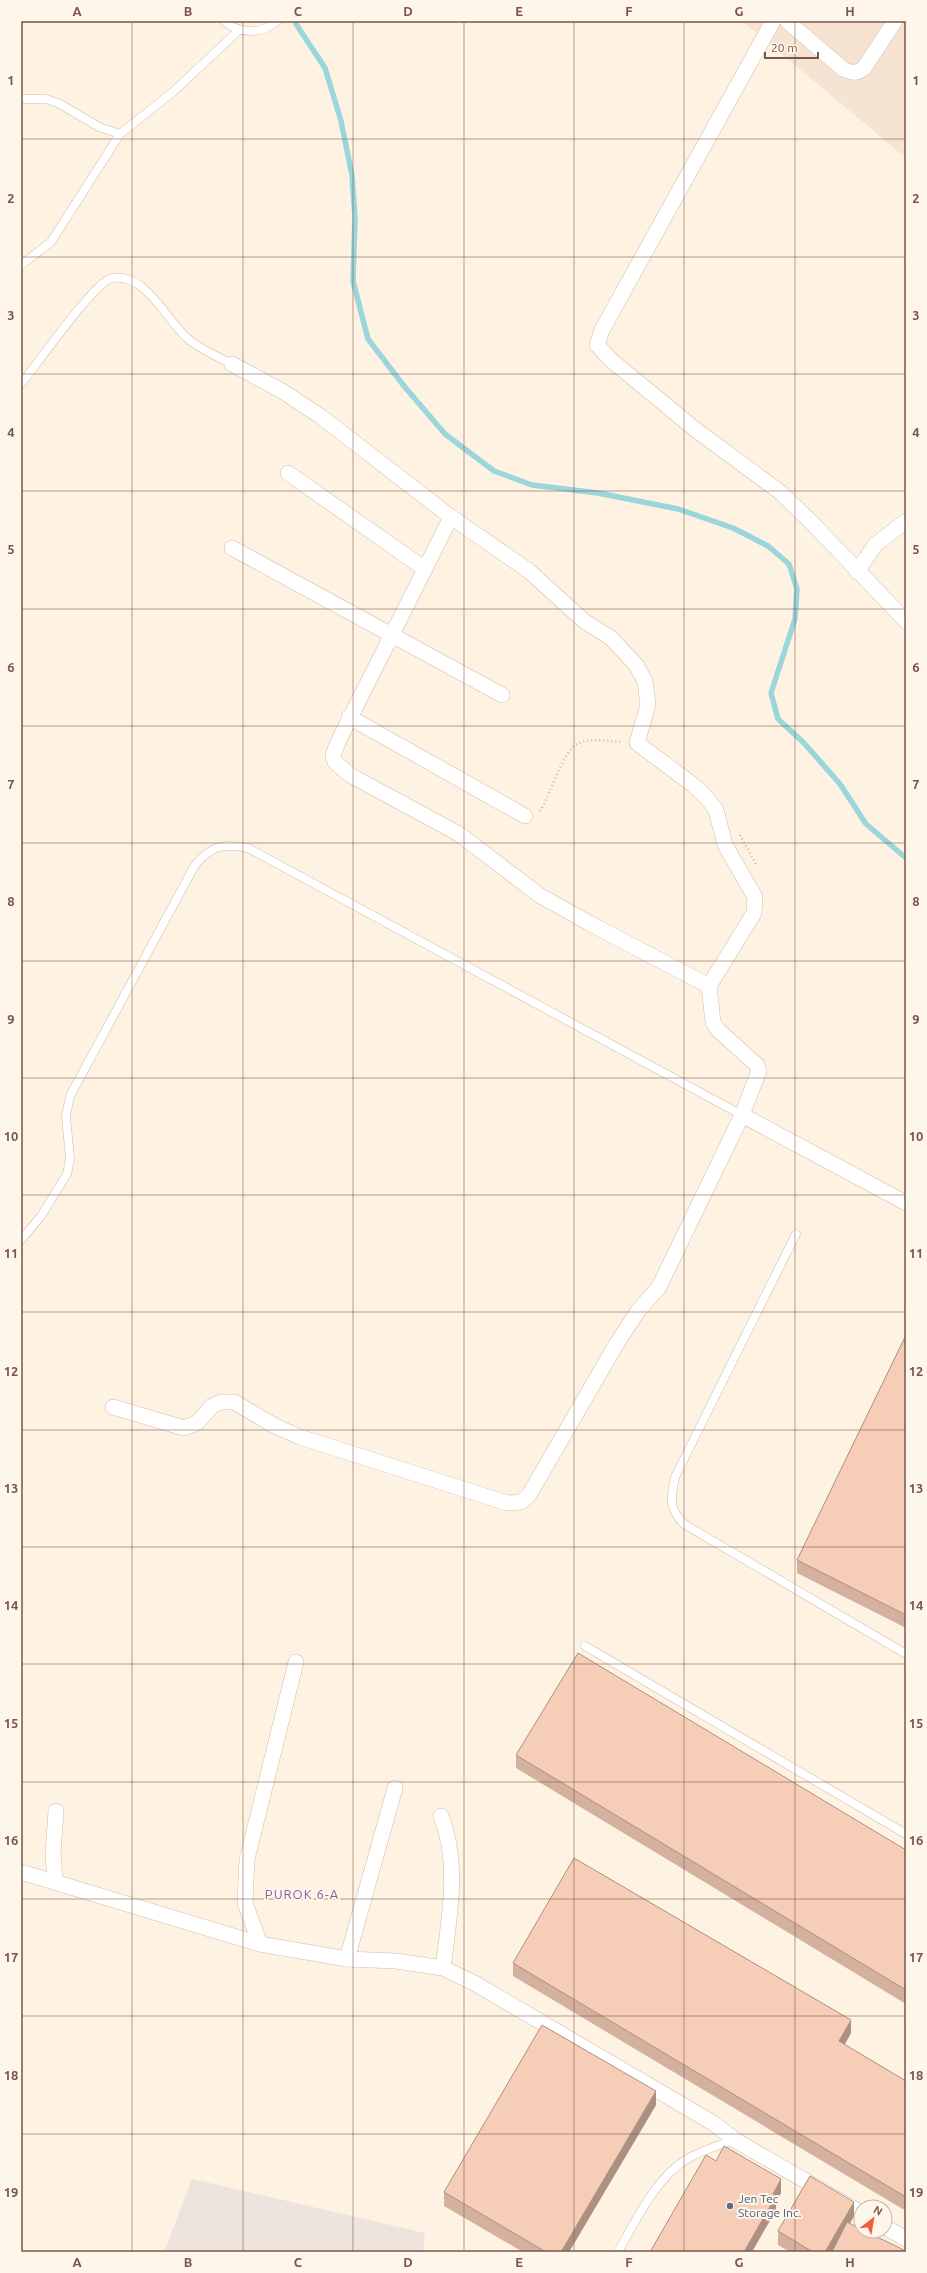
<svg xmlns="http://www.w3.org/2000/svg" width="927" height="2273" font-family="Ubuntu,sans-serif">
  <rect width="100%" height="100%" fill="#fef2e3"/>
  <path fill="#f6e3d1" d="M 742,21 L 906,21 L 906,158 Z"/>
  <path fill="#ede4de" d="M 192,2179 L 425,2233 L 423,2252 L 164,2252 Z"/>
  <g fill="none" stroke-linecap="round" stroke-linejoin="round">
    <path stroke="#9bd6dc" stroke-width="5.5" d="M 296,24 L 325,68 L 341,121 L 352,175 L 355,217 L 353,281 L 368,339 L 404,386 L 445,434 L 494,471 L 532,485 L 598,493 L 678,509 L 733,528 L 768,546 L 789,564 L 797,589 L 795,619 L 771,693 L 778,719 L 804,743 L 840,784 L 866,824 L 906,858"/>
    <g stroke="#d3bbab" stroke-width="9">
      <g id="service">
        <path d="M 224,21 C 239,34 262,35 277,21"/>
        <path d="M 21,99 L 46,99 L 60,104 L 99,127 L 120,134"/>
        <path d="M 21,265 L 51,242 L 120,134 L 173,92 L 239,30"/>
        <path d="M 21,384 C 36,366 94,282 112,278 C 123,276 135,281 143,288 C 160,302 171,323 187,338 C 200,349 216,356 232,364"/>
        <path d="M 796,1234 L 675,1477 C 671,1498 668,1508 684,1524 L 906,1654"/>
        <path d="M 21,1240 L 41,1216 L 67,1174 L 70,1159 L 66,1116 L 70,1096 L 195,865 C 211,846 223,843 248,848 L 742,1115"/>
        <path d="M 585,1646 L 906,1834"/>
        <path d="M 618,2252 C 635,2222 657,2175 689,2158 C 703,2150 719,2145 735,2140"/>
      </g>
    </g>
    <g stroke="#d3bbab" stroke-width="16">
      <g id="minor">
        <path d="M 773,21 L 602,330 L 597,345 L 611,360 L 696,430 L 780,492 L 812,523 L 906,621"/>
        <path d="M 787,21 L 843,69 C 852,73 856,74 864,68 L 895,21"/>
        <path d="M 288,473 L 425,569"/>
        <path d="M 451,517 L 339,740 L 333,755 L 335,762 L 350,775 L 459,834 L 539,895 L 589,923 L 709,986"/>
        <path d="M 232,548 L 502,695"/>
        <path d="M 857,572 L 875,545 L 906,521"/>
        <path d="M 349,717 L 525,816"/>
        <path d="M 742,1115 L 906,1203"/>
        <path d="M 113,1407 L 184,1428 L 197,1423 L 212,1406 L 221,1402 L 234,1402 L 275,1426 L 300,1437 L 507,1503 L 521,1502 L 529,1495 L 617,1343 L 638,1311 L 659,1287 L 742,1115 L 759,1071 L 757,1065 L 718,1030 L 713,1022 L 709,986 L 754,913 L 755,897 L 725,845 L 716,810 L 707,798 L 692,784 L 637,743 L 648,705 L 645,681 L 636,665 L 611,638 L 584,621 L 529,571 L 451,517 L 320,416 L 282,391 L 232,364"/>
        <path d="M 441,1816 C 460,1864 449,1918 443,1968"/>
        <path d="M 21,1872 L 260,1944 L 347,1959 L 396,1961 L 443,1968 L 476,1984 L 713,2123 L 735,2140 L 861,2213"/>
        <path d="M 55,1881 L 53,1854 L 56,1811"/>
        <path d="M 260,1944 L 245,1903 L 247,1859 L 296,1662"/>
        <path d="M 347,1959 L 395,1788"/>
        <path d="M 885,2227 L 906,2239"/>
      </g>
    </g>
    <g stroke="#dbb19b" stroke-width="2.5" stroke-dasharray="1 3" stroke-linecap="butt">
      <path d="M 540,811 C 550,796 563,749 579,743 C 592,738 608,741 622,742"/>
      <path d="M 740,835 L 756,864"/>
    </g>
    <use href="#service" stroke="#fff" stroke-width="8"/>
    <use href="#minor" stroke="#fff" stroke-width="15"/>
  </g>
  <g fill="#d4b19e">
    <path d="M 906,1335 L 906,1628 L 797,1573 L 797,1560 Z"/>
    <path d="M 516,1755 L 906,1850 L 906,2004 L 516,1768 Z"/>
    <path d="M 513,1963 L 851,2033 L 844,2045 L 906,2081 L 906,2211 L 513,1976 Z"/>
    <path d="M 656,2105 L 569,2252 L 523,2252 L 444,2206 L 444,2192 Z"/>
    <path d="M 854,2216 L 850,2224 L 906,2252 L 790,2252 L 778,2245 L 778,2231 Z"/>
  </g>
  <g fill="#ac9081">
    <path d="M 851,2020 L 851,2033 L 839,2055 L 839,2041 Z"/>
    <path d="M 656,2091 L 656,2105 L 569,2252 L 561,2252 Z"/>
    <path d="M 781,2179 L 781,2193 L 776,2201 L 776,2210 L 752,2252 L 744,2252 L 773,2194 Z"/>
    <path d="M 854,2202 L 854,2216 L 833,2252 L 825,2252 Z"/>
  </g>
  <g fill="#f6ceb8" stroke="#ac9081">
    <path d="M 906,1335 L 906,1615 L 797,1560 Z"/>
    <path d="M 578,1653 L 906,1850 L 906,1990 L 516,1755 Z"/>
    <path d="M 574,1858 L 851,2020 L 839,2041 L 906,2081 L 906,2197 L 513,1963 Z"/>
    <path d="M 542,2025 L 656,2091 L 561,2252 L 546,2252 L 444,2192 Z"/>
    <path d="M 724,2146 L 781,2179 L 773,2194 L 776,2196 L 744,2252 L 650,2252 L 706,2155 L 716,2161 Z"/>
    <path d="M 810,2176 L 854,2202 L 825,2252 L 813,2252 L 778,2231 Z"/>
    <path d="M 847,2222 L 861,2229 L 861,2231 L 865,2231 L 906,2251 L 906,2252 L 832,2252 Z"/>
  </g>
  <path fill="none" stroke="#795647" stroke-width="1" stroke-opacity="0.55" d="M 132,21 L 132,2252M 243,21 L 243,2252M 353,21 L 353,2252M 464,21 L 464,2252M 574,21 L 574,2252M 684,21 L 684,2252M 795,21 L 795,2252M 21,139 L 906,139M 21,257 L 906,257M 21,374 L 906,374M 21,491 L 906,491M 21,609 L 906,609M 21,726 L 906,726M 21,843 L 906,843M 21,961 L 906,961M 21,1078 L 906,1078M 21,1195 L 906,1195M 21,1312 L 906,1312M 21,1430 L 906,1430M 21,1547 L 906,1547M 21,1664 L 906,1664M 21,1782 L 906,1782M 21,1899 L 906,1899M 21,2016 L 906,2016M 21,2134 L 906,2134"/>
  <circle fill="#5c6f8a" stroke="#fff6eb" stroke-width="1.5" cx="730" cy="2206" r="4"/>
  <g text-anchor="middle" stroke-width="4" stroke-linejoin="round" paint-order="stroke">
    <g font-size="12" fill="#4e5e75" stroke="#fff6eb" text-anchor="start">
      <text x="738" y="2203">Jen Tec<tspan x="738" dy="14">Storage Inc.</tspan></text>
    </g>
    <g font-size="13" letter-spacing="1" fill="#86619d" stroke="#fff6eb">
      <text x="302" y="1899">PUROK 6-A</text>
    </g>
  </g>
  <rect width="927" height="2273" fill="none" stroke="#fff6eb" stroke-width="44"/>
  <g transform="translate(873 2219) rotate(31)"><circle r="19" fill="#fff6eb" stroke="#c9b6a9"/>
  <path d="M0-3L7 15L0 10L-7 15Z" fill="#f25c3e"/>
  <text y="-6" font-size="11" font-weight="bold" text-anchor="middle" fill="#795647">N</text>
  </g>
  <path d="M765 52v6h53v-6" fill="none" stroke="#795647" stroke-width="2"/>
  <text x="771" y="52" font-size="12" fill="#795647" stroke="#fff6eb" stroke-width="3" paint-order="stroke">20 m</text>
  <rect x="22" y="22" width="883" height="2229" fill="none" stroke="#795647" stroke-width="1.5"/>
  <g font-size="13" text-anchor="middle" font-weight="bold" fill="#795647">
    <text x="77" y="16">A</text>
    <text x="188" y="16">B</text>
    <text x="298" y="16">C</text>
    <text x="408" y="16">D</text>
    <text x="519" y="16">E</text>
    <text x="629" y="16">F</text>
    <text x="739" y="16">G</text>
    <text x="850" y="16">H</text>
    <text x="11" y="85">1</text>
    <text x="916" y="85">1</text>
    <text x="11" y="203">2</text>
    <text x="916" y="203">2</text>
    <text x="11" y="320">3</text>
    <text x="916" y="320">3</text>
    <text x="11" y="437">4</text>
    <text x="916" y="437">4</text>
    <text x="11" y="554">5</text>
    <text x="916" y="554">5</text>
    <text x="11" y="672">6</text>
    <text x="916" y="672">6</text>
    <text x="11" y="789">7</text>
    <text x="916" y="789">7</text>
    <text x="11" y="906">8</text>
    <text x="916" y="906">8</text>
    <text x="11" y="1024">9</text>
    <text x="916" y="1024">9</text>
    <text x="11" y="1141">10</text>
    <text x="916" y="1141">10</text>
    <text x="11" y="1258">11</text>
    <text x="916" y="1258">11</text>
    <text x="11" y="1376">12</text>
    <text x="916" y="1376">12</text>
    <text x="11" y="1493">13</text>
    <text x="916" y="1493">13</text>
    <text x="11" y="1610">14</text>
    <text x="916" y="1610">14</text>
    <text x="11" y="1728">15</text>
    <text x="916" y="1728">15</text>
    <text x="11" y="1845">16</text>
    <text x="916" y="1845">16</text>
    <text x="11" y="1962">17</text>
    <text x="916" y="1962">17</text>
    <text x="11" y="2080">18</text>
    <text x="916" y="2080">18</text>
    <text x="11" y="2197">19</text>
    <text x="916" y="2197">19</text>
    <text x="77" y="2267">A</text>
    <text x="188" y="2267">B</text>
    <text x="298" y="2267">C</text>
    <text x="408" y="2267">D</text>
    <text x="519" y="2267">E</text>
    <text x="629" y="2267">F</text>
    <text x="739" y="2267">G</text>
    <text x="850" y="2267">H</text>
  </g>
</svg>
